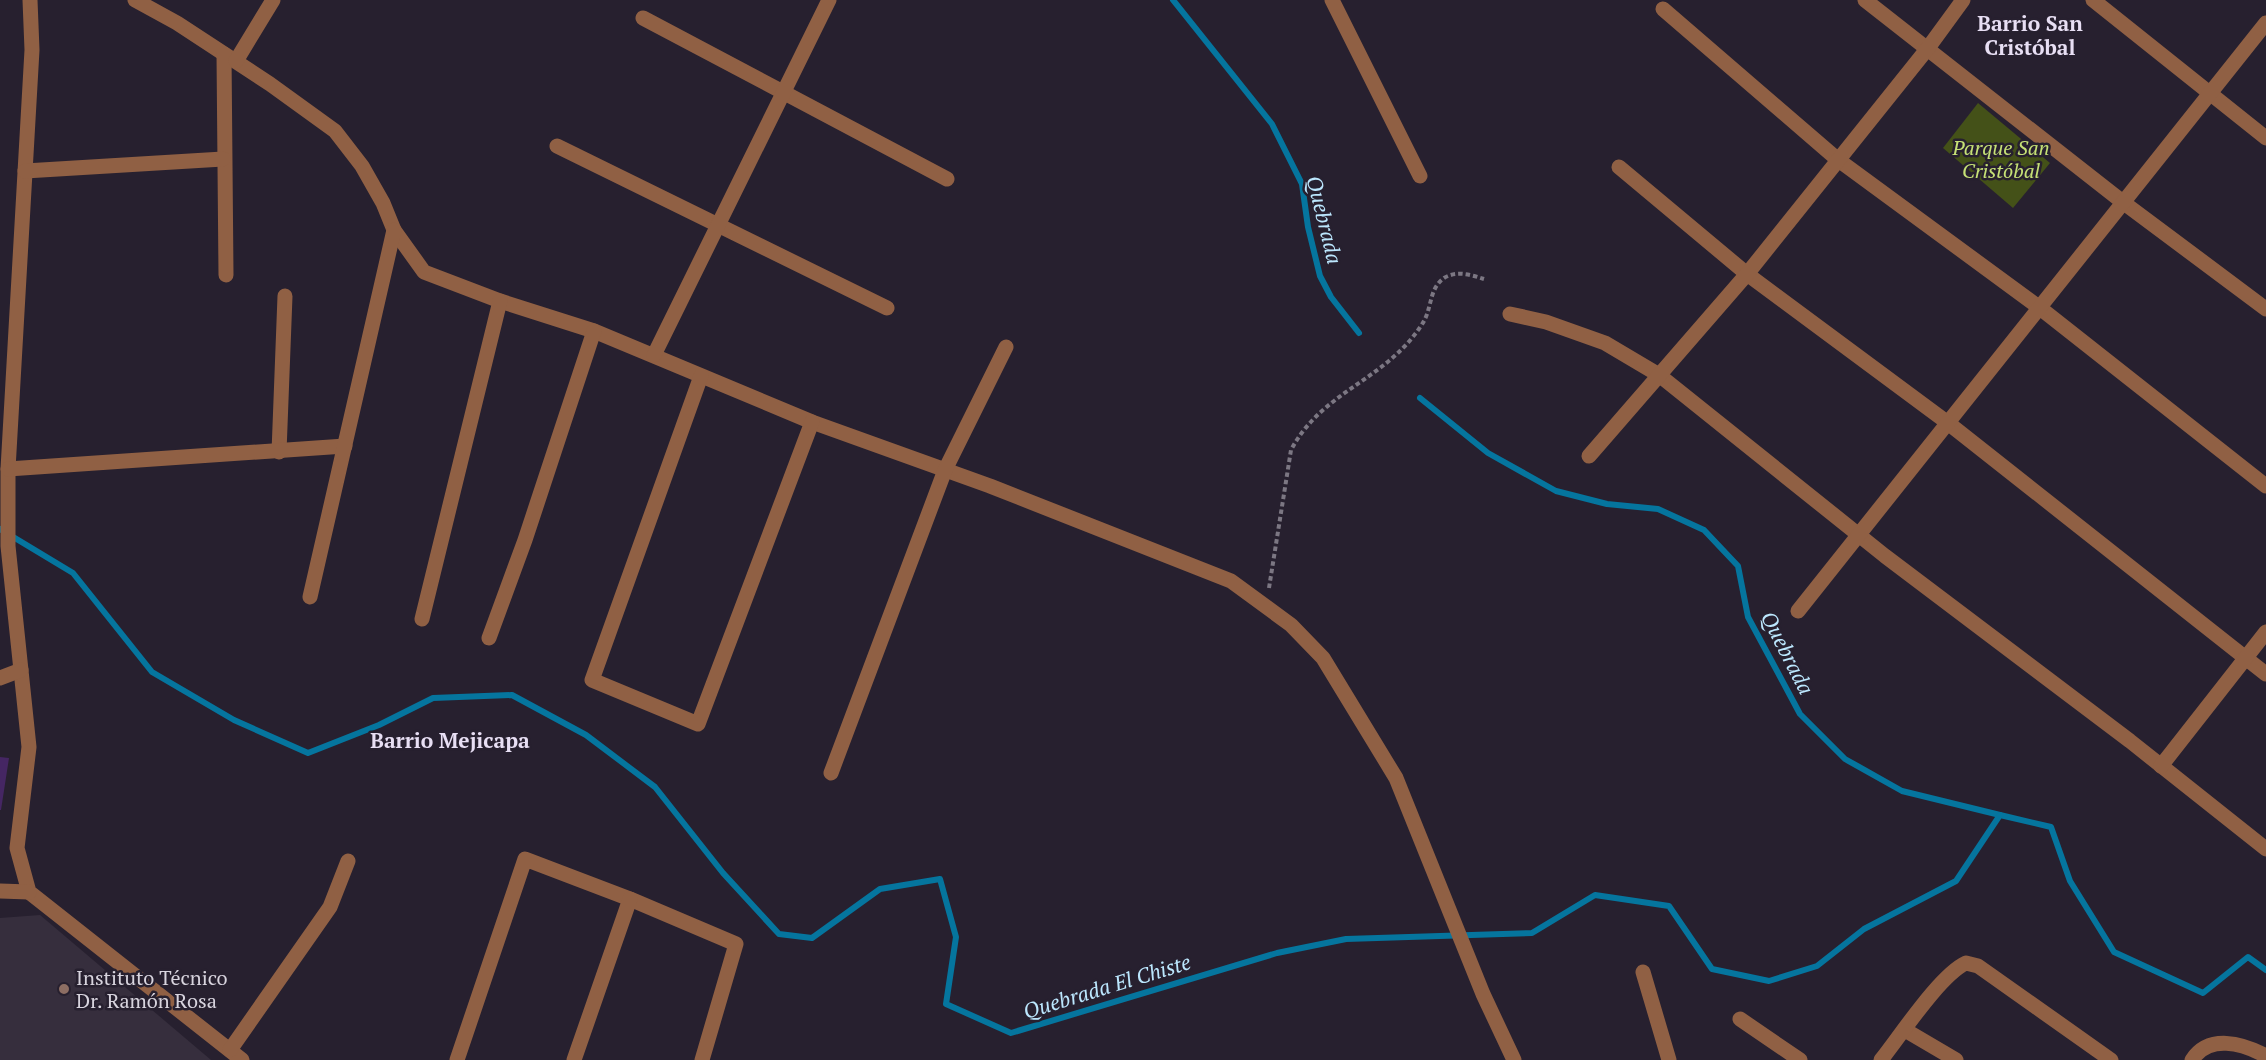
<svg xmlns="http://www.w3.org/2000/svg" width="2266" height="1060" font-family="'PT Serif',serif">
  <rect width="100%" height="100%" fill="#27202f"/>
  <path fill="#362e3d" d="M 40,915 L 211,1060 L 0,1060 L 0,918 Z"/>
  <path fill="#445118" d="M 1978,103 L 2050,163 L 2013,208 L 1943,148 Z"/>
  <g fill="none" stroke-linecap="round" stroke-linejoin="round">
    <g stroke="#05759e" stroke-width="6">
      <path d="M 1173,0 L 1272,124 L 1302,184 L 1308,227 L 1320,276 L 1331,297 L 1359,333"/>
      <path d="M 1420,398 L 1488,453 L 1556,491 L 1607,504 L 1658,509 L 1704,530 L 1738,566 L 1748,617 L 1800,714 L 1845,759 L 1902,791 L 2000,815"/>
      <path d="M 0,529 L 73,573 L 152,672 L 234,720 L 308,753 L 379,725 L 433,698 L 512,695 L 586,735 L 655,787 L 723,873 L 779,934 L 812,938 L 880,889 L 940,879 L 956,937 L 946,1004 L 1011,1033 L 1277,953 L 1346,939 L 1532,933 L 1595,895 L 1669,906 L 1712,969 L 1769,981 L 1817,966 L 1864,929 L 1956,881 L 2000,815 L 2051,827 L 2070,881 L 2114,952 L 2203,993 L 2248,957 L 2266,970"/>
    </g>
  </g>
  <path fill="#452663" d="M 0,757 L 9,758 L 1,810 L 0,810 Z"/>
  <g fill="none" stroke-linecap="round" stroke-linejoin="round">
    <path stroke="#7c7783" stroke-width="4" stroke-dasharray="4.5 3" stroke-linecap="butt" d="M 1269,588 L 1291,450 C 1320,395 1375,383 1412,338 C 1417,332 1422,325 1425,319 C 1432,304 1430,288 1444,278 C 1457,270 1471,275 1484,279"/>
    <g stroke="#906044" stroke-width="15">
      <path d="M 30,0 L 32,50 L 8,469 L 8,546 L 29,747 L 17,848 L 29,892 L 242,1060"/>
      <path d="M 135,0 L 177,23 L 270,84 L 335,131 L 362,166 L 383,203 L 394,230 L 424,272 L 500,301 L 594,331 L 812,422 L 990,486 L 1231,581 L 1291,625 L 1323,658 L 1396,778 L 1483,994 L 1514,1060"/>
      <path d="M 1332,0 L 1420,176"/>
      <path d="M 1865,0 L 2124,203 L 2266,309"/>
      <path d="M 2093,0 L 2266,138"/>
      <path d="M 1663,9 L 1837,159 L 2040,308 L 2266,486"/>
      <path d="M 643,18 L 947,179"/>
      <path d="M 224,54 L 226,275"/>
      <path d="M 236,61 L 273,0"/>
      <path d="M 557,146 L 887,308"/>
      <path d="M 1619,167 L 1747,274 L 1948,423 L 2266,674"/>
      <path d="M 25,171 L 223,159"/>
      <path d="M 1510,314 L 1546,322 L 1605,343 L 1659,375 L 1885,556 L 2130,741 L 2266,849"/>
      <path d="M 654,355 L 829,0"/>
      <path d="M 701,376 L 592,680 L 698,724 L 812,422"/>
      <path d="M 279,452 L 285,296"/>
      <path d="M 1589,456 L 1747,274 L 1928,48 L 1963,0"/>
      <path d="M 8,469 L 345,446"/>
      <path d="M 310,597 L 394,230"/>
      <path d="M 1798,611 L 2266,23"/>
      <path d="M 422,619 L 500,301"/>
      <path d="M 489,638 L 525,540 L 594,331"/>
      <path d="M 0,678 L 21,670"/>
      <path d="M 2161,766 L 2266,632"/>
      <path d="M 831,773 L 945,470 L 1006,347"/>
      <path d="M 0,891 L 29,892"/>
      <path d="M 1643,972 L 1669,1060"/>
      <path d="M 1740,1019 L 1800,1060"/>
      <path d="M 1905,1030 L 1956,1060"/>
      <path d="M 230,1050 L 330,907 L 348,861"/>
      <path d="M 457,1060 L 525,859 L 630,899 L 736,944 L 702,1060"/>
      <path d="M 574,1060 L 630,899"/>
      <path d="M 1881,1060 C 1901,1035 1940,975 1966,963 L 1978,966 L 2111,1060"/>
      <path d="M 2192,1060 C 2209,1034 2242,1043 2266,1056"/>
    </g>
  </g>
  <circle fill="#8d6e63" stroke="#27202f" stroke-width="2" cx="64" cy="989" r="6"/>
  <g text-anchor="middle" stroke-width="5" stroke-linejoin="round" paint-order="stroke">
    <g font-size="20" font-style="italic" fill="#c6e176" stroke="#27202f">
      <text x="2001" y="155">Parque San<tspan x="2001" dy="23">Cristóbal</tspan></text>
    </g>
    <g font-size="20" fill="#d8d4de" stroke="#27202f" text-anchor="start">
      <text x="76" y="985">Instituto Técnico<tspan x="76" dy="23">Dr. Ramón Rosa</tspan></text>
    </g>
    <g font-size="21" font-weight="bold" fill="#e8dff4" stroke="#27202f">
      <text x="2030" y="31">Barrio San<tspan x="2030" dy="24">Cristóbal</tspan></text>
      <text x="450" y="748">Barrio Mejicapa</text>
    </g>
    <g font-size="21" font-style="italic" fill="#bce7fe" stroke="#27202f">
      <text transform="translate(1324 220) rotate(76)" y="7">Quebrada</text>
      <text transform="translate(1787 653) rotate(63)" y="7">Quebrada</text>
      <text transform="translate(1107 987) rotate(-17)" y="7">Quebrada El Chiste</text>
    </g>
  </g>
</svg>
